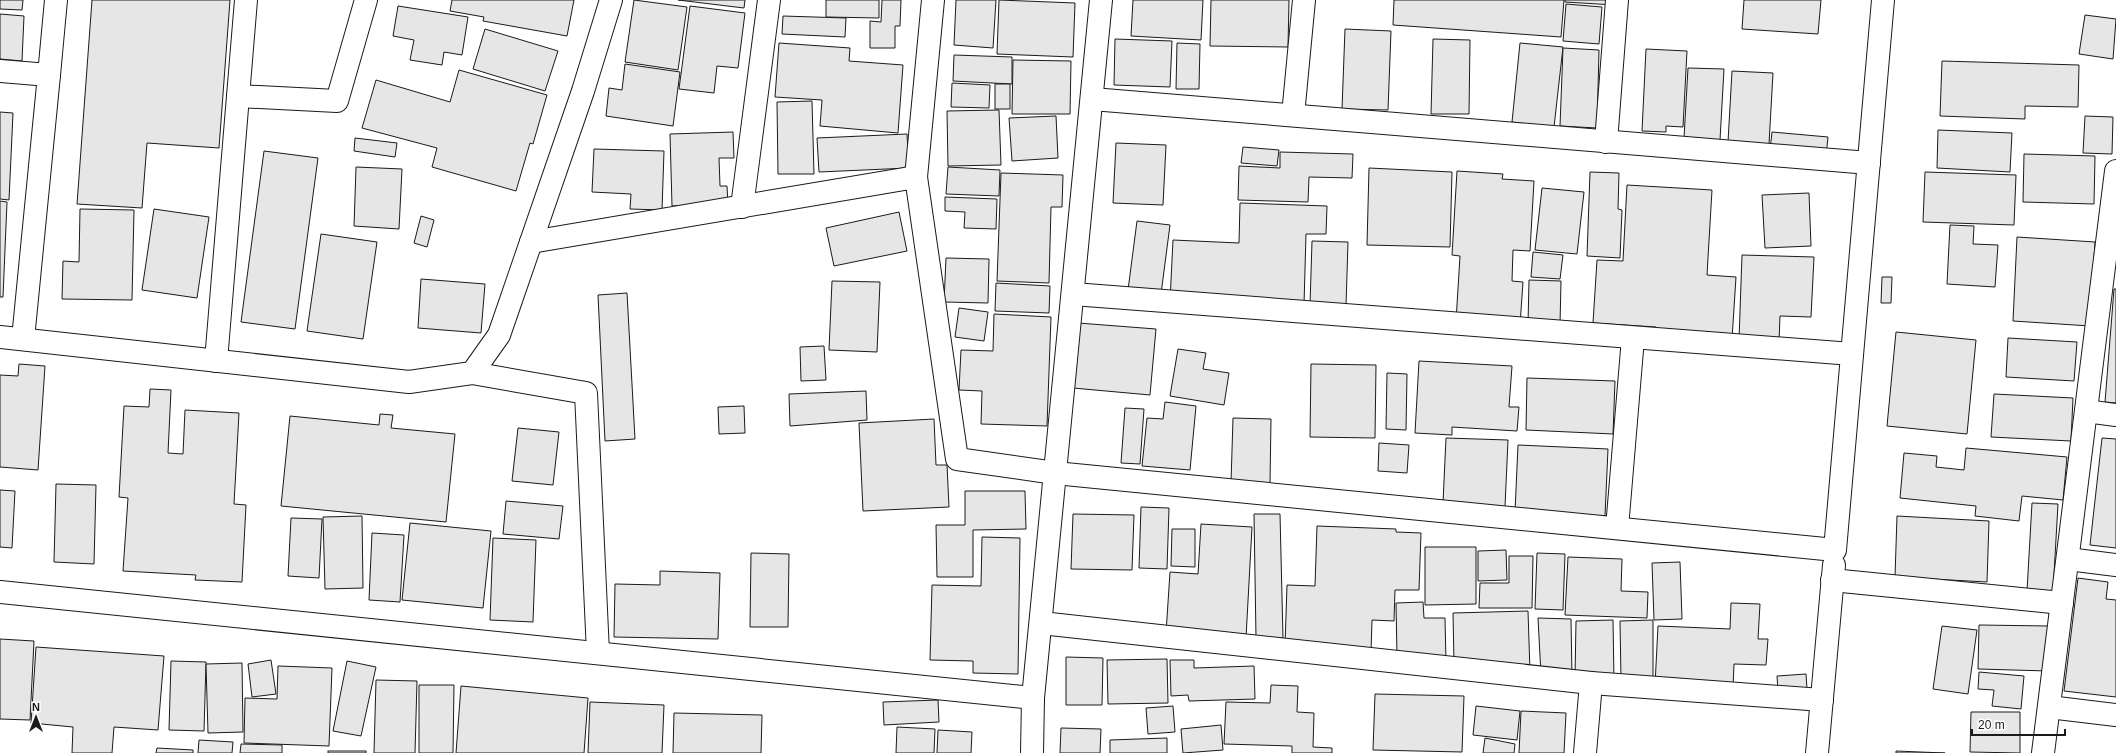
<svg xmlns="http://www.w3.org/2000/svg" width="2116" height="753" font-family="Helvetica,sans-serif">
  <rect width="100%" height="100%" fill="#fff"/>
  <g fill="#e6e6e6" stroke="#1a1a1a">
    <path d="M 0,0 L 23,0 L 22,10 L 0,9 Z"/>
    <path d="M 92,0 L 230,0 L 219,148 L 147,143 L 142,208 L 77,204 Z"/>
    <path d="M 452,0 L 574,0 L 567,36 L 483,21 L 484,17 L 450,11 Z"/>
    <path d="M 634,0 L 687,7 L 678,70 L 625,62 Z"/>
    <path d="M 678,0 L 745,0 L 744,8 Z"/>
    <path d="M 826,0 L 879,0 L 879,18 L 826,17 Z"/>
    <path d="M 882,0 L 901,0 L 900,26 L 895,26 L 895,48 L 870,48 L 870,21 L 881,22 Z"/>
    <path d="M 956,0 L 996,0 L 993,48 L 954,45 Z"/>
    <path d="M 999,0 L 1075,3 L 1073,57 L 997,54 Z"/>
    <path d="M 1133,0 L 1203,0 L 1201,40 L 1131,36 Z"/>
    <path d="M 1211,0 L 1289,0 L 1288,47 L 1210,46 Z"/>
    <path d="M 1394,0 L 1564,0 L 1561,37 L 1393,25 Z"/>
    <path d="M 1565,0 L 1614,0 L 1614,5 L 1565,2 Z"/>
    <path d="M 1744,0 L 1821,0 L 1818,34 L 1742,29 Z"/>
    <path d="M 1566,4 L 1602,7 L 1599,44 L 1563,41 Z"/>
    <path d="M 398,6 L 468,17 L 462,55 L 444,52 L 442,65 L 410,60 L 414,40 L 393,36 Z"/>
    <path d="M 690,6 L 745,13 L 738,68 L 717,66 L 714,93 L 679,89 Z"/>
    <path d="M 0,14 L 24,16 L 22,61 L 0,59 Z"/>
    <path d="M 2085,15 L 2116,19 L 2113,59 L 2079,54 Z"/>
    <path d="M 783,16 L 846,18 L 845,37 L 782,34 Z"/>
    <path d="M 485,29 L 558,51 L 545,91 L 473,69 Z"/>
    <path d="M 1345,29 L 1391,31 L 1388,110 L 1342,109 Z"/>
    <path d="M 1115,39 L 1172,41 L 1170,87 L 1114,85 Z"/>
    <path d="M 1433,39 L 1470,40 L 1469,114 L 1431,114 Z"/>
    <path d="M 779,43 L 850,48 L 849,61 L 903,65 L 898,133 L 820,126 L 822,100 L 775,97 Z"/>
    <path d="M 1177,43 L 1200,44 L 1199,89 L 1176,89 Z"/>
    <path d="M 1520,43 L 1563,47 L 1554,127 L 1512,122 Z"/>
    <path d="M 1563,48 L 1599,50 L 1597,128 L 1560,126 Z"/>
    <path d="M 1646,49 L 1687,51 L 1683,127 L 1666,126 L 1666,132 L 1642,131 Z"/>
    <path d="M 954,55 L 1012,57 L 1012,84 L 953,81 Z"/>
    <path d="M 1013,60 L 1071,61 L 1070,114 L 1012,114 Z"/>
    <path d="M 1942,61 L 2079,65 L 2078,107 L 2025,106 L 2025,119 L 1940,116 Z"/>
    <path d="M 625,64 L 680,72 L 673,126 L 606,116 L 609,88 L 622,90 Z"/>
    <path d="M 1688,68 L 1724,69 L 1720,140 L 1684,138 Z"/>
    <path d="M 459,70 L 547,95 L 533,144 L 530,143 L 516,191 L 432,167 L 437,148 L 362,128 L 376,80 L 450,102 Z"/>
    <path d="M 1732,71 L 1773,73 L 1769,144 L 1728,142 Z"/>
    <path d="M 952,83 L 990,85 L 989,108 L 951,107 Z"/>
    <rect x="995" y="84" width="15" height="25"/>
    <path d="M 812,101 L 814,174 L 778,174 L 777,102 Z"/>
    <path d="M 999,110 L 1001,165 L 948,166 L 947,111 Z"/>
    <path d="M 0,112 L 13,113 L 9,200 L 0,199 Z"/>
    <path d="M 1056,116 L 1058,158 L 1012,161 L 1009,118 Z"/>
    <path d="M 2085,116 L 2113,117 L 2112,154 L 2083,153 Z"/>
    <path d="M 1938,130 L 2012,133 L 2010,172 L 1937,168 Z"/>
    <path d="M 733,132 L 734,158 L 719,158 L 720,186 L 727,186 L 728,204 L 672,206 L 670,134 Z"/>
    <path d="M 1772,132 L 1828,137 L 1826,156 L 1770,150 Z"/>
    <path d="M 907,134 L 909,168 L 819,172 L 817,138 Z"/>
    <path d="M 355,138 L 397,143 L 395,157 L 354,151 Z"/>
    <path d="M 1116,143 L 1166,145 L 1163,205 L 1113,203 Z"/>
    <path d="M 1243,147 L 1279,150 L 1277,166 L 1241,163 Z"/>
    <path d="M 594,149 L 664,151 L 662,210 L 630,209 L 631,194 L 592,192 Z"/>
    <path d="M 264,151 L 318,158 L 295,329 L 241,322 Z"/>
    <path d="M 1280,152 L 1353,154 L 1352,178 L 1309,177 L 1308,202 L 1238,200 L 1239,166 L 1280,168 Z"/>
    <path d="M 2024,154 L 2095,156 L 2094,204 L 2023,202 Z"/>
    <path d="M 356,167 L 402,169 L 399,229 L 354,226 Z"/>
    <path d="M 948,167 L 1000,170 L 999,196 L 946,194 Z"/>
    <path d="M 1369,168 L 1452,172 L 1450,247 L 1367,245 Z"/>
    <path d="M 1457,171 L 1503,174 L 1502,179 L 1534,181 L 1530,251 L 1513,250 L 1512,281 L 1523,282 L 1520,325 L 1456,321 L 1460,256 L 1452,255 Z"/>
    <path d="M 1590,172 L 1619,173 L 1618,209 L 1622,210 L 1620,258 L 1587,256 Z"/>
    <path d="M 1925,172 L 2016,175 L 2014,225 L 1923,222 Z"/>
    <path d="M 1001,173 L 1063,175 L 1062,207 L 1051,207 L 1049,283 L 997,281 Z"/>
    <path d="M 1627,185 L 1712,190 L 1707,275 L 1736,277 L 1732,339 L 1656,335 L 1656,327 L 1593,323 L 1597,260 L 1623,261 Z"/>
    <path d="M 1542,188 L 1584,192 L 1577,254 L 1535,250 Z"/>
    <path d="M 1809,193 L 1811,246 L 1765,248 L 1762,195 Z"/>
    <path d="M 945,197 L 997,199 L 996,229 L 964,228 L 965,212 L 945,211 Z"/>
    <path d="M 0,201 L 7,202 L 3,297 L 0,297 Z"/>
    <path d="M 1240,203 L 1327,206 L 1326,234 L 1306,234 L 1304,305 L 1170,301 L 1173,240 L 1239,243 Z"/>
    <path d="M 80,209 L 134,210 L 132,300 L 62,299 L 63,261 L 79,262 Z"/>
    <path d="M 154,209 L 209,217 L 197,298 L 142,290 Z"/>
    <path d="M 899,212 L 907,251 L 834,266 L 826,228 Z"/>
    <path d="M 421,216 L 434,220 L 427,247 L 414,243 Z"/>
    <path d="M 1137,221 L 1170,225 L 1161,294 L 1128,290 Z"/>
    <path d="M 1950,225 L 1974,226 L 1973,244 L 1998,245 L 1995,287 L 1947,284 Z"/>
    <path d="M 321,234 L 377,242 L 363,339 L 307,331 Z"/>
    <path d="M 2017,237 L 2095,242 L 2090,326 L 2013,321 Z"/>
    <path d="M 1312,241 L 1348,242 L 1346,306 L 1310,305 Z"/>
    <path d="M 1533,252 L 1563,255 L 1560,279 L 1531,277 Z"/>
    <path d="M 1742,255 L 1814,257 L 1811,317 L 1780,316 L 1779,342 L 1739,340 Z"/>
    <path d="M 946,258 L 989,259 L 988,303 L 944,302 Z"/>
    <path d="M 1882,277 L 1892,277 L 1891,303 L 1881,303 Z"/>
    <path d="M 421,279 L 485,284 L 481,333 L 418,328 Z"/>
    <path d="M 1529,280 L 1561,281 L 1560,325 L 1528,324 Z"/>
    <path d="M 832,281 L 880,282 L 877,352 L 829,350 Z"/>
    <path d="M 996,283 L 1050,286 L 1049,313 L 995,311 Z"/>
    <path d="M 2114,289 L 2116,289 L 2116,403 L 2105,402 Z"/>
    <path d="M 627,293 L 635,439 L 605,441 L 598,295 Z"/>
    <path d="M 959,308 L 988,312 L 984,341 L 955,337 Z"/>
    <path d="M 994,314 L 1051,317 L 1047,426 L 981,424 L 982,391 L 959,390 L 961,350 L 993,351 Z"/>
    <path d="M 1078,323 L 1156,329 L 1150,395 L 1073,388 Z"/>
    <path d="M 1896,332 L 1976,340 L 1967,434 L 1887,426 Z"/>
    <path d="M 2008,338 L 2077,342 L 2074,381 L 2006,377 Z"/>
    <path d="M 824,346 L 826,380 L 801,381 L 800,347 Z"/>
    <path d="M 1178,349 L 1206,353 L 1203,369 L 1229,373 L 1224,405 L 1170,396 Z"/>
    <path d="M 1419,361 L 1512,366 L 1509,407 L 1519,407 L 1517,431 L 1452,427 L 1452,435 L 1415,433 Z"/>
    <path d="M 19,364 L 45,366 L 38,470 L 0,467 L 0,375 L 18,376 Z"/>
    <path d="M 1311,364 L 1376,365 L 1375,438 L 1310,437 Z"/>
    <path d="M 1387,373 L 1407,374 L 1406,430 L 1386,429 Z"/>
    <path d="M 1527,378 L 1615,381 L 1613,434 L 1526,430 Z"/>
    <path d="M 150,389 L 171,390 L 168,453 L 183,454 L 185,410 L 239,413 L 234,504 L 246,505 L 242,582 L 195,580 L 196,575 L 123,571 L 128,498 L 119,497 L 124,406 L 149,407 Z"/>
    <path d="M 866,391 L 867,420 L 790,426 L 789,394 Z"/>
    <path d="M 1994,394 L 2073,398 L 2071,441 L 1991,437 Z"/>
    <path d="M 1165,402 L 1196,406 L 1190,470 L 1142,466 L 1147,418 L 1163,419 Z"/>
    <path d="M 744,406 L 745,433 L 719,434 L 718,407 Z"/>
    <path d="M 1125,408 L 1144,409 L 1140,464 L 1121,463 Z"/>
    <path d="M 380,414 L 393,415 L 391,428 L 455,434 L 446,522 L 281,506 L 290,416 L 379,425 Z"/>
    <path d="M 1233,418 L 1271,419 L 1270,484 L 1231,483 Z"/>
    <path d="M 934,419 L 936,465 L 947,465 L 949,507 L 863,511 L 859,423 Z"/>
    <path d="M 518,428 L 559,432 L 553,485 L 512,481 Z"/>
    <path d="M 1446,438 L 1508,440 L 1505,507 L 1443,503 Z"/>
    <path d="M 2102,438 L 2116,439 L 2116,548 L 2090,545 Z"/>
    <path d="M 1379,443 L 1409,445 L 1407,473 L 1378,471 Z"/>
    <path d="M 1518,445 L 1608,449 L 1605,516 L 1515,512 Z"/>
    <path d="M 1966,448 L 2067,457 L 2063,500 L 2022,496 L 2019,521 L 1975,516 L 1976,506 L 1900,498 L 1904,453 L 1937,456 L 1936,467 L 1964,470 Z"/>
    <path d="M 56,484 L 96,485 L 94,564 L 54,562 Z"/>
    <path d="M 0,490 L 15,491 L 12,548 L 0,547 Z"/>
    <path d="M 965,491 L 1025,491 L 1026,529 L 973,530 L 973,577 L 937,577 L 936,525 L 965,525 Z"/>
    <path d="M 506,501 L 563,506 L 559,539 L 503,534 Z"/>
    <path d="M 2032,503 L 2058,504 L 2053,592 L 2027,591 Z"/>
    <path d="M 1141,507 L 1169,508 L 1167,569 L 1139,568 Z"/>
    <path d="M 1073,514 L 1134,515 L 1132,570 L 1071,569 Z"/>
    <path d="M 1254,514 L 1280,514 L 1283,638 L 1256,638 Z"/>
    <path d="M 362,516 L 363,588 L 325,589 L 323,517 Z"/>
    <path d="M 1897,516 L 1989,521 L 1987,582 L 1895,577 Z"/>
    <path d="M 291,518 L 322,519 L 319,578 L 288,576 Z"/>
    <path d="M 410,523 L 491,531 L 483,608 L 402,600 Z"/>
    <path d="M 1201,524 L 1252,527 L 1246,638 L 1166,633 L 1170,572 L 1198,574 Z"/>
    <path d="M 1317,526 L 1396,529 L 1396,532 L 1421,533 L 1419,590 L 1395,590 L 1394,621 L 1372,620 L 1371,653 L 1285,646 L 1287,585 L 1315,586 Z"/>
    <path d="M 1172,529 L 1195,529 L 1195,567 L 1171,566 Z"/>
    <path d="M 372,533 L 404,535 L 400,602 L 369,600 Z"/>
    <path d="M 982,537 L 1020,538 L 1018,674 L 973,673 L 973,661 L 930,660 L 932,585 L 981,586 Z"/>
    <path d="M 493,538 L 536,540 L 533,622 L 490,620 Z"/>
    <path d="M 1425,547 L 1476,547 L 1476,604 L 1425,605 Z"/>
    <path d="M 1506,550 L 1507,580 L 1478,581 L 1478,551 Z"/>
    <path d="M 751,553 L 789,554 L 788,627 L 750,627 Z"/>
    <path d="M 1537,553 L 1565,554 L 1563,610 L 1535,609 Z"/>
    <path d="M 1509,556 L 1533,556 L 1532,608 L 1479,608 L 1480,583 L 1509,583 Z"/>
    <path d="M 1568,557 L 1622,559 L 1621,591 L 1648,592 L 1647,618 L 1565,615 Z"/>
    <path d="M 1680,562 L 1682,619 L 1654,620 L 1652,563 Z"/>
    <path d="M 660,571 L 720,573 L 718,639 L 614,637 L 615,584 L 660,585 Z"/>
    <path d="M 2078,578 L 2108,582 L 2106,599 L 2116,600 L 2116,697 L 2064,691 Z"/>
    <path d="M 1423,602 L 1424,618 L 1445,618 L 1446,662 L 1397,657 L 1396,603 Z"/>
    <path d="M 1731,603 L 1760,604 L 1758,639 L 1768,639 L 1766,665 L 1734,664 L 1733,688 L 1655,685 L 1658,626 L 1730,629 Z"/>
    <path d="M 1528,611 L 1530,672 L 1454,664 L 1453,613 Z"/>
    <path d="M 1538,618 L 1571,619 L 1572,678 L 1541,675 Z"/>
    <path d="M 1613,620 L 1614,680 L 1575,678 L 1576,621 Z"/>
    <path d="M 1653,620 L 1653,682 L 1621,679 L 1620,621 Z"/>
    <path d="M 1979,625 L 2049,626 L 2048,671 L 1978,669 Z"/>
    <path d="M 1942,626 L 1977,630 L 1968,694 L 1933,689 Z"/>
    <path d="M 0,639 L 34,641 L 30,720 L 0,719 Z"/>
    <path d="M 36,647 L 164,656 L 158,730 L 114,727 L 112,753 L 72,753 L 73,727 L 31,723 Z"/>
    <path d="M 1066,657 L 1103,658 L 1102,705 L 1066,705 Z"/>
    <path d="M 1167,659 L 1168,703 L 1108,704 L 1107,660 Z"/>
    <path d="M 271,660 L 276,694 L 252,697 L 248,664 Z"/>
    <path d="M 1170,660 L 1194,660 L 1194,668 L 1254,666 L 1255,699 L 1189,701 L 1188,695 L 1171,696 Z"/>
    <path d="M 171,661 L 206,662 L 204,731 L 169,730 Z"/>
    <path d="M 347,661 L 376,667 L 361,736 L 333,731 Z"/>
    <path d="M 242,663 L 243,732 L 208,733 L 206,664 Z"/>
    <path d="M 278,666 L 332,668 L 329,746 L 244,743 L 245,698 L 277,699 Z"/>
    <path d="M 1979,672 L 2024,676 L 2021,709 L 1992,706 L 1994,690 L 1978,689 Z"/>
    <path d="M 1806,674 L 1807,689 L 1778,691 L 1777,676 Z"/>
    <path d="M 376,680 L 417,681 L 415,753 L 374,753 Z"/>
    <path d="M 419,685 L 454,685 L 453,753 L 419,753 Z"/>
    <path d="M 1271,685 L 1298,686 L 1297,712 L 1314,713 L 1313,747 L 1332,748 L 1332,753 L 1292,753 L 1292,746 L 1224,744 L 1226,702 L 1270,703 Z"/>
    <path d="M 461,686 L 588,698 L 584,753 L 456,753 Z"/>
    <path d="M 1375,694 L 1464,696 L 1462,752 L 1373,750 Z"/>
    <path d="M 938,700 L 939,722 L 884,725 L 883,702 Z"/>
    <path d="M 590,702 L 664,705 L 662,753 L 588,753 Z"/>
    <path d="M 1173,706 L 1175,732 L 1148,734 L 1146,708 Z"/>
    <path d="M 1476,706 L 1520,711 L 1517,740 L 1473,735 Z"/>
    <path d="M 1521,711 L 1566,713 L 1564,753 L 1519,753 Z"/>
    <path d="M 1971,712 L 2020,712 L 2020,753 L 1970,752 Z"/>
    <path d="M 674,713 L 762,715 L 761,753 L 673,753 Z"/>
    <path d="M 1221,725 L 1223,750 L 1183,753 L 1181,729 Z"/>
    <path d="M 897,727 L 935,729 L 934,753 L 896,753 Z"/>
    <path d="M 1061,728 L 1101,729 L 1100,753 L 1060,753 Z"/>
    <path d="M 938,730 L 972,732 L 971,753 L 937,753 Z"/>
    <path d="M 1167,738 L 1167,753 L 1110,753 L 1110,740 Z"/>
    <path d="M 1485,738 L 1515,744 L 1514,753 L 1483,753 Z"/>
    <path d="M 199,740 L 233,742 L 232,753 L 198,753 Z"/>
    <path d="M 241,744 L 282,745 L 282,753 L 240,753 Z"/>
    <path d="M 157,748 L 193,750 L 193,753 L 156,753 Z"/>
    <rect x="328" y="751" width="38" height="2"/>
    <path d="M 1896,751 L 1945,753 L 1896,753 Z"/>
  </g>
  <g fill="none" stroke-linecap="round" stroke-linejoin="round">
    <g stroke="#1a1a1a" stroke-width="24">
      <g id="minor">
        <path d="M 0,71 L 49,75 L 23,339"/>
        <path d="M 49,75 L 56,0"/>
        <path d="M 238,96 L 337,101 L 366,0"/>
        <path d="M 1092,99 L 1869,163"/>
        <path d="M 1293,115 L 1304,0"/>
        <path d="M 1606,142 L 1617,0"/>
        <path d="M 916,177 L 933,0"/>
        <path d="M 742,207 L 769,0"/>
        <path d="M 531,242 L 916,177 L 957,459 L 1055,473 L 1835,550 L 1883,0"/>
        <path d="M 1073,294 L 1852,354"/>
        <path d="M 216,361 L 246,0"/>
        <path d="M 472,373 L 586,393 L 598,653"/>
        <path d="M 2086,411 L 2116,415"/>
        <path d="M 1617,528 L 1633,338"/>
        <path d="M 2068,559 L 2116,565"/>
        <path d="M 1832,580 L 2062,603"/>
        <path d="M 0,592 L 1033,698"/>
        <path d="M 1041,623 L 1591,683 L 1585,753"/>
        <path d="M 1591,683 L 1822,700"/>
        <path d="M 2049,707 L 2116,715"/>
        <path d="M 1032,753 L 1033,698 L 1101,0"/>
        <path d="M 1817,753 L 1834,565"/>
      </g>
    </g>
    <g stroke="#1a1a1a" stroke-width="24">
      <g id="tertiary">
        <path d="M 0,337 L 409,382 L 472,373 L 499,335 L 583,91 L 611,0"/>
        <path d="M 2043,753 L 2116,171"/>
      </g>
    </g>
    <use href="#minor" stroke="#fff" stroke-width="22"/>
    <use href="#tertiary" stroke="#fff" stroke-width="22"/>
  </g>
  <g transform="translate(36 717)" stroke="#ffffff" stroke-width="3" paint-order="stroke">
  <path d="M0-3L7 15L0 10L-7 15Z" fill="#1a1a1a"/>
  <text y="-6" font-size="11" font-weight="bold" text-anchor="middle" fill="#1a1a1a">N</text>
  </g>
  <path d="M1972 729v6h93v-6" fill="none" stroke="#1a1a1a" stroke-width="2"/>
  <text x="1978" y="729" font-size="12" fill="#1a1a1a" stroke="#ffffff" stroke-width="3" paint-order="stroke">20 m</text>
</svg>
